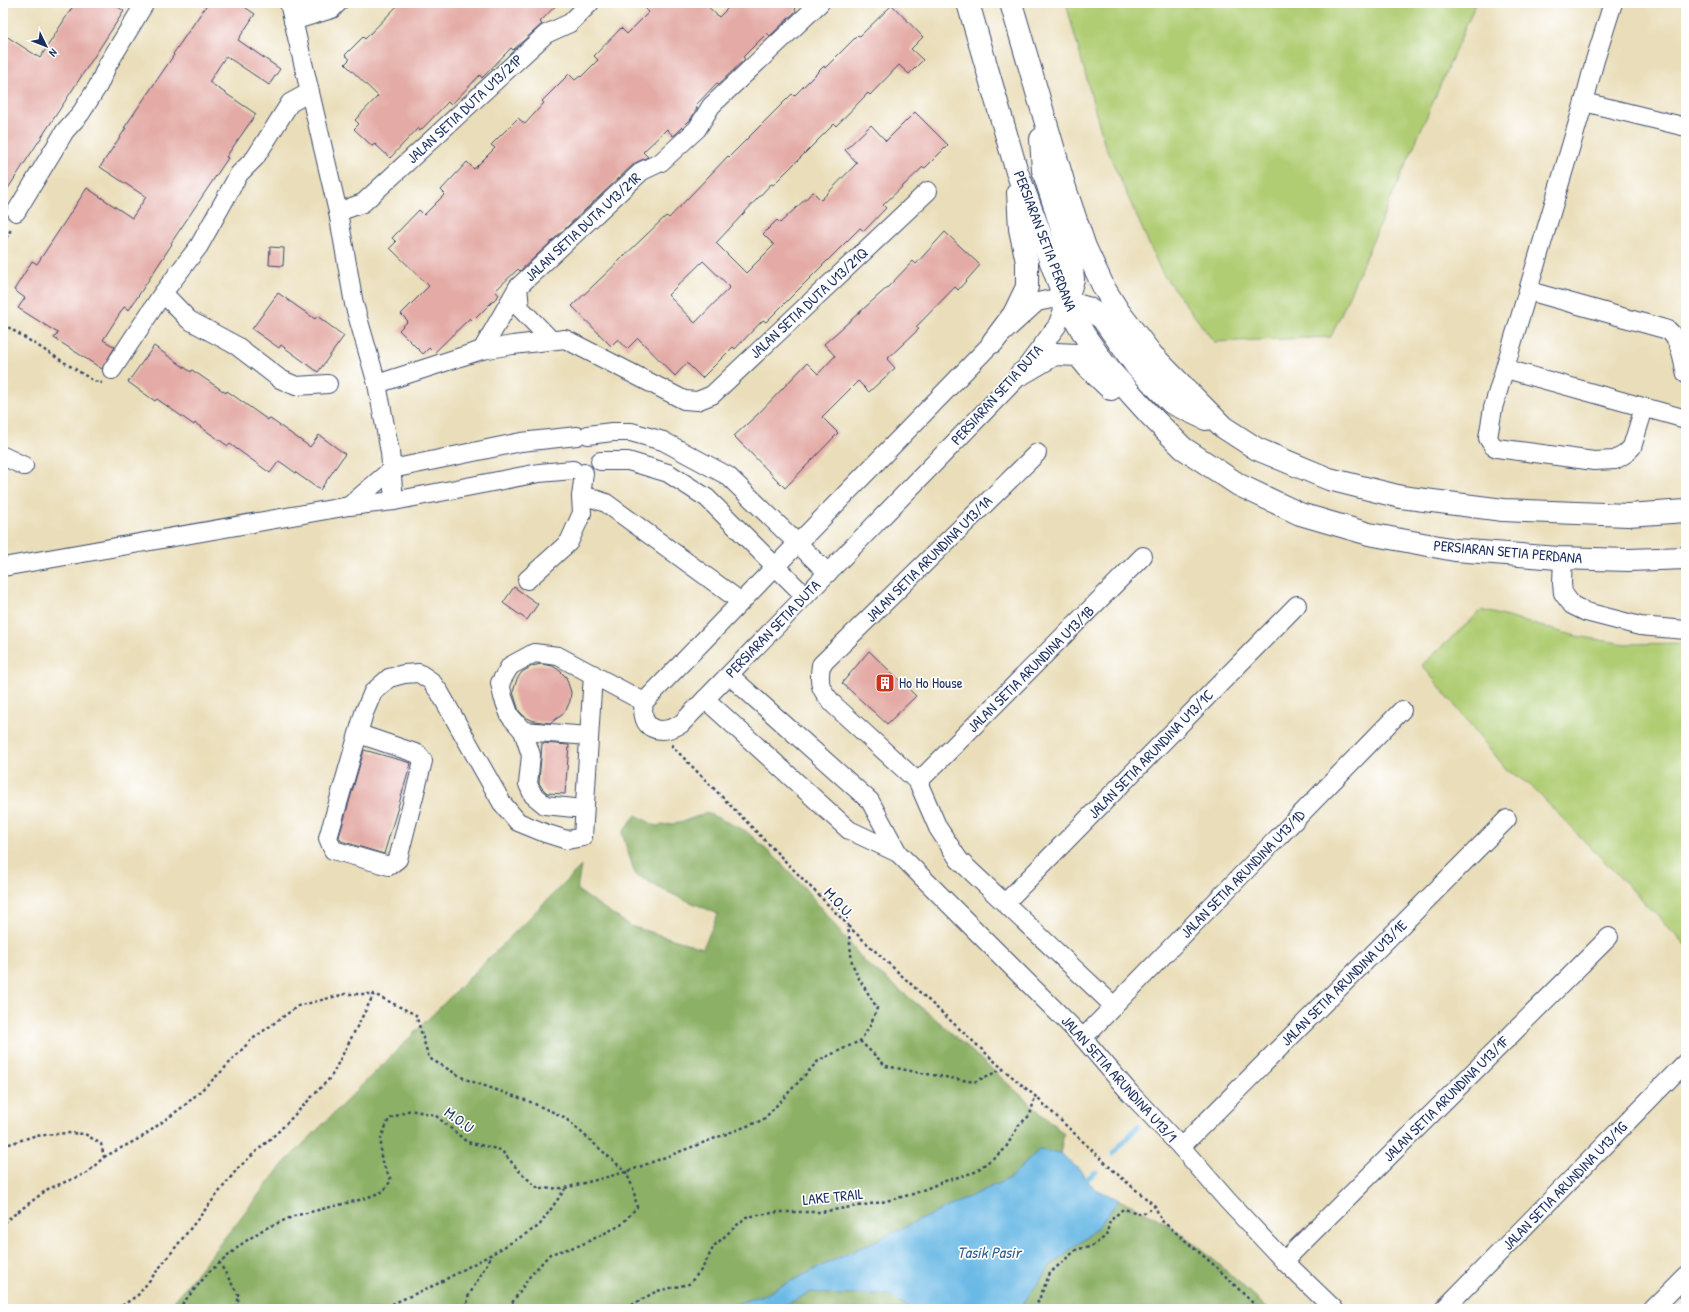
<svg xmlns="http://www.w3.org/2000/svg" width="1689" height="1312" font-family="'Patrick Hand',sans-serif">
  <rect width="100%" height="100%" fill="#fff"/>
  <filter id="ink" filterUnits="userSpaceOnUse"><feTurbulence type="fractalNoise" baseFrequency=".025" numOctaves="2"/><feDisplacementMap in="SourceGraphic" scale="8" xChannelSelector="R" yChannelSelector="G"/><feConvolveMatrix kernelMatrix="1 2 1 2 8 2 1 2 1" color-interpolation-filters="sRGB"/></filter>
  <filter id="wash" filterUnits="userSpaceOnUse"><feTurbulence type="fractalNoise" baseFrequency=".012" numOctaves="4" result="noise"/><feDisplacementMap in="SourceGraphic" scale="16" xChannelSelector="R" yChannelSelector="G"/><feGaussianBlur stdDeviation="0.9" result="paint"/><feColorMatrix in="noise" values="0 0 0 0 0 0 0 0 0 0 0 0 0 0 0 0 0 1.4 0 .05"/><feComposite in="paint" operator="in"/></filter>
  <g filter="url(#wash)">
    <rect width="100%" height="100%" fill="#eadeba"/>
    <g fill="#b0cd73" stroke="#667e68">
      <path d="M 1066,3 L 1476,3 L 1331,337 L 1214,342 L 1162,273 L 1104,143 Z"/>
      <path d="M 1482,610 L 1576,636 L 1625,644 L 1686,643 L 1686,945 L 1530,785 L 1507,770 L 1422,665 Z"/>
    </g>
    <g fill="#8cb065" stroke="#547062">
      <path d="M 707,813 L 746,831 L 779,861 L 803,886 L 865,962 L 938,1021 L 1064,1134 L 1060,1153 L 1039,1150 L 1010,1178 L 817,1268 L 766,1294 L 720,1309 L 168,1309 L 283,1164 L 581,866 L 577,890 L 630,926 L 703,948 L 718,914 L 663,890 L 635,874 L 622,833 L 636,815 L 656,826 L 679,823 Z"/>
      <path d="M 1119,1200 C 1180,1223 1220,1266 1268,1309 L 1019,1309 L 1051,1265 L 1098,1227 Z"/>
      <path d="M 811,1292 L 887,1294 L 912,1309 L 778,1309 Z"/>
    </g>
    <path fill="#6bb9e5" stroke="#4374a2" d="M 1039,1150 L 1060,1153 L 1082,1172 L 1085,1180 L 1096,1189 L 1119,1200 L 1098,1227 L 1051,1265 L 1019,1309 L 912,1309 L 887,1294 L 838,1295 L 811,1292 L 778,1309 L 720,1309 L 766,1294 L 817,1268 L 1010,1178 Z"/>
    <g fill="none" stroke-linecap="round" stroke-linejoin="round">
      <g stroke="#6bb9e5" stroke-width="5">
        <path d="M 1113,1154 L 1138,1126"/>
        <path d="M 1085,1180 L 1096,1172"/>
      </g>
    </g>
    <g id="blocks">
      <g fill="#e4aba6" fill-rule="evenodd">
        <path d="M 75,3 L 112,3 L 124,11 L 3,196 L 3,34 L 40,58 Z"/>
        <path d="M 208,3 L 239,3 L 255,14 L 238,40 L 280,69 L 269,85 L 226,56 L 209,82 L 256,114 L 226,157 L 228,158 L 171,243 L 172,244 L 129,310 L 124,307 L 103,340 L 115,347 L 102,369 L 54,338 L 58,333 L 18,308 L 25,298 L 14,290 L 32,261 L 37,264 L 87,188 L 132,218 L 146,197 L 100,167 L 126,128 L 124,128 L 174,55 L 173,54 Z"/>
        <path d="M 400,3 L 558,3 L 540,22 L 542,24 L 513,50 L 511,48 L 482,78 L 480,75 L 451,105 L 448,102 L 420,131 L 418,128 L 390,158 L 375,144 L 372,146 L 354,129 L 359,124 L 355,120 L 378,96 L 345,64 L 350,59 L 345,55 L 363,37 L 365,39 Z"/>
        <path d="M 640,3 L 704,3 L 719,17 L 733,3 L 801,3 L 795,9 L 796,11 L 770,36 L 767,33 L 743,57 L 745,59 L 719,84 L 717,83 L 695,106 L 697,108 L 691,119 L 676,134 L 673,136 L 667,129 L 643,152 L 648,157 L 635,163 L 520,271 L 518,269 L 495,291 L 499,295 L 473,321 L 470,318 L 434,353 L 429,348 L 423,354 L 399,330 L 408,321 L 401,314 L 429,286 L 390,248 L 396,242 L 392,238 L 419,210 L 424,215 L 445,194 L 441,190 L 467,162 L 474,169 L 495,148 L 491,145 L 518,118 L 525,124 L 544,103 L 542,101 L 569,74 L 575,80 L 580,76 L 581,77 L 598,60 L 594,56 L 621,28 L 627,34 L 649,12 Z"/>
        <path d="M 892,5 L 923,37 L 911,49 L 923,60 L 909,74 L 899,65 L 870,95 L 868,93 L 836,126 L 834,124 L 773,185 L 771,184 L 716,243 L 746,273 L 774,245 L 763,234 L 777,220 L 780,223 L 813,192 L 821,200 L 857,163 L 845,150 L 871,125 L 886,141 L 915,112 L 948,145 L 925,168 L 923,167 L 883,205 L 886,208 L 864,231 L 860,228 L 766,322 L 763,320 L 735,349 L 733,347 L 702,378 L 687,363 L 675,376 L 638,338 L 627,349 L 618,339 L 611,346 L 572,306 L 666,216 L 669,218 L 728,156 L 729,157 L 792,94 L 794,96 L 824,66 L 825,68 L 858,35 L 860,36 ZM 703,261 L 730,287 L 695,323 L 668,295 Z"/>
        <path d="M 945,232 L 980,265 L 958,290 L 955,287 L 916,327 L 919,329 L 887,359 L 895,368 L 869,392 L 858,381 L 822,417 L 838,433 L 785,488 L 734,436 L 759,413 L 807,363 L 818,374 L 835,356 L 824,344 L 889,286 L 913,261 L 916,264 Z"/>
        <path d="M 270,247 L 284,248 L 283,266 L 269,265 Z"/>
        <path d="M 278,293 L 315,319 L 317,316 L 344,336 L 318,372 L 281,345 L 279,348 L 252,329 Z"/>
        <path d="M 154,346 L 191,372 L 192,370 L 226,393 L 227,391 L 268,420 L 269,418 L 310,447 L 319,435 L 345,454 L 320,490 L 279,461 L 270,473 L 230,444 L 228,446 L 195,423 L 194,425 L 157,399 L 155,401 L 128,382 Z"/>
        <path d="M 514,587 L 538,604 L 527,620 L 503,603 Z"/>
        <path d="M 869,651 L 916,696 L 887,724 L 842,683 Z"/>
        <path d="M 541,664 L 553,666 L 560,671 L 566,677 L 571,692 L 570,701 L 567,708 L 562,715 L 550,723 L 534,721 L 525,717 L 519,711 L 513,692 L 517,679 L 522,672 L 532,666 Z"/>
        <path d="M 542,743 L 569,745 L 565,794 L 547,793 L 542,788 L 539,783 Z"/>
        <path d="M 364,750 L 411,763 L 384,854 L 341,841 L 339,837 Z"/>
      </g>
    </g>
  </g>
  <g filter="url(#ink)">
    <use href="#blocks" fill-opacity="0" stroke="#3a496c" stroke-width="1"/>
    <g fill="none" stroke-linecap="round" stroke-linejoin="round">
      <g stroke="#3a496c" stroke-width="20">
        <g id="minor">
          <path d="M 289,3 L 338,212 L 354,304 L 377,384 L 390,452 L 394,501"/>
          <path d="M 1613,3 L 1595,60 L 1584,102 L 1493,408 L 1488,438 L 1493,446 L 1497,448 L 1594,461 L 1615,460 L 1625,454 L 1632,447 L 1644,408"/>
          <path d="M 293,21 L 332,9 L 338,3"/>
          <path d="M 1584,102 L 1686,127"/>
          <path d="M 16,212 L 65,131 L 81,113 L 98,86 L 108,64 L 145,3"/>
          <path d="M 338,212 L 363,203 L 546,34 L 570,23 L 590,3"/>
          <path d="M 518,287 L 520,308 L 551,340"/>
          <path d="M 1529,291 L 1668,330 C 1681,341 1682,359 1686,374"/>
          <path d="M 163,293 L 189,320 L 237,346 L 280,379 L 296,386 L 328,384"/>
          <path d="M 1052,299 L 1066,302 L 1057,326 L 1021,374 L 681,724 C 659,736 639,730 644,702 L 993,342 L 1037,302 Z"/>
          <path d="M 482,350 L 518,287 L 642,171 L 661,162 L 697,129 L 711,106 L 820,3"/>
          <path d="M 1506,369 L 1686,419"/>
          <path d="M 112,370 L 163,293 L 199,246 L 239,174 L 255,158 L 290,103 L 310,92"/>
          <path d="M 377,384 L 482,350 L 513,345 L 565,339 L 684,400 L 697,401 L 712,395 L 928,191"/>
          <path d="M 588,435 L 612,432 L 631,432 L 663,441 L 728,476 L 828,573"/>
          <path d="M 1037,453 L 821,665 C 818,685 820,689 834,705 L 918,782 L 938,828 L 959,860 L 1114,1006"/>
          <path d="M 3,456 L 24,466"/>
          <path d="M 600,461 L 628,461 L 668,473 L 707,498 L 805,596"/>
          <path d="M 581,497 L 589,497 L 606,503 L 740,601"/>
          <path d="M 349,506 L 392,469 L 521,442 L 577,436"/>
          <path d="M 1563,558 L 1562,583 L 1563,593 L 1572,605 L 1586,612 L 1640,626 L 1686,630"/>
          <path d="M 3,567 L 349,506 L 394,501 L 539,473 L 573,470"/>
          <path d="M 527,580 L 569,542 L 582,513 L 581,497 L 584,473"/>
          <path d="M 705,699 L 849,830 L 898,853 L 870,801 L 729,675"/>
          <path d="M 523,731 L 589,736"/>
          <path d="M 359,734 L 418,754 L 423,761 L 398,859 L 389,866 L 333,850 L 328,838 L 364,713 L 373,692 L 389,678 L 404,674 L 419,673 L 431,681 L 440,693 L 502,803 L 518,822 L 545,833 L 567,840 L 583,837 L 593,674"/>
          <path d="M 918,782 L 1143,556"/>
          <path d="M 574,808 L 545,805 L 533,795 L 528,784 L 531,755 L 523,731 L 510,716 L 503,697 L 500,683 L 510,666 L 534,653 L 558,656 L 644,702"/>
          <path d="M 898,853 L 1083,1038 L 1130,1093 L 1181,1147 L 1227,1200 L 1284,1261 L 1334,1309"/>
          <path d="M 1006,902 L 1297,605"/>
          <path d="M 1083,1038 L 1402,710"/>
          <path d="M 1181,1147 L 1507,819"/>
          <path d="M 1284,1261 L 1609,937"/>
          <path d="M 1444,1309 L 1686,1062"/>
          <path d="M 1653,1309 L 1686,1276"/>
        </g>
      </g>
      <g stroke="#3a496c" stroke-width="24">
        <g id="major">
          <path d="M 968,3 L 1017,172 L 1066,302 L 1085,336 L 1105,365 L 1150,415 L 1183,448 L 1239,485 L 1300,514 L 1369,534 L 1455,550 L 1558,558 L 1629,560 L 1686,558"/>
          <path d="M 1011,3 L 1065,188 L 1085,247 L 1104,288 L 1119,312 L 1152,355 L 1223,427 L 1257,449 L 1329,479 L 1401,497 L 1503,510 L 1628,515 L 1686,511"/>
          <path d="M 1041,139 L 1043,170 L 1071,257 L 1073,279 L 1066,302"/>
          <path d="M 1066,302 L 1087,308 L 1102,318 L 1137,367 L 1172,403 L 1206,419"/>
          <path d="M 993,342 L 1014,314 L 1027,287 L 1027,262 L 1020,229 L 1018,192"/>
          <path d="M 1021,374 L 1055,354 L 1078,355 L 1088,367 L 1111,389"/>
        </g>
      </g>
      <g stroke="#3a496c" stroke-width="2.5" stroke-dasharray="3 3" stroke-linecap="butt">
        <path d="M 3,243 L 12,228"/>
        <path d="M 3,324 L 94,381 L 102,383"/>
        <path d="M 848,926 L 1003,1069"/>
        <path d="M 860,1041 L 886,1066 L 916,1072 L 974,1082 L 1003,1069 L 1035,1096 L 1116,1173 L 1155,1206 L 1161,1220 L 1214,1265 L 1259,1309"/>
        <path d="M 3,1146 L 34,1136 L 67,1133 L 85,1134 L 101,1144 L 104,1157 L 87,1173 L 48,1189 L 3,1223"/>
        <path d="M 104,1157 L 142,1137 L 184,1106 L 220,1073 L 251,1040 L 298,1006 L 345,994 L 374,994"/>
        <path d="M 219,1262 L 239,1296 L 236,1309"/>
        <path d="M 117,1309 L 138,1295 L 238,1168 L 279,1131 L 331,1077 L 374,994 L 416,1015 L 429,1058 L 465,1079 L 528,1101 L 564,1117 L 626,1172 L 633,1188 L 637,1207 L 621,1225 L 581,1245 L 550,1254 L 530,1276 L 508,1309"/>
        <path d="M 178,1309 L 209,1272 L 243,1243 L 264,1229 L 294,1216 L 363,1199 L 384,1191 L 391,1180 L 381,1160 L 381,1138 L 389,1119 L 410,1110 L 435,1115 L 467,1142 L 501,1150 L 520,1172 L 539,1189 L 565,1188 L 626,1172 L 763,1120 L 819,1060 L 860,1041 L 870,1026 L 877,1008 L 858,977 L 852,963 L 848,925 L 672,746 L 673,744"/>
        <path d="M 381,1309 L 437,1284 L 492,1254 L 539,1226 L 565,1189"/>
        <path d="M 467,1309 L 468,1297 L 492,1255"/>
        <path d="M 627,1309 L 630,1306 L 657,1291 L 689,1284 L 702,1269 L 714,1246 L 746,1217 L 778,1212 L 821,1212 L 882,1202 L 913,1194 L 945,1181 L 975,1172 L 1005,1149 L 1019,1125 L 1030,1115 L 1035,1097"/>
        <path d="M 814,1309 L 837,1308 L 841,1309"/>
        <path d="M 1035,1309 L 1050,1273 L 1077,1249 L 1091,1247 L 1106,1236 L 1110,1221 L 1123,1209 L 1143,1214 L 1155,1206"/>
      </g>
      <use href="#minor" stroke="#fff" stroke-width="18"/>
      <use href="#major" stroke="#fff" stroke-width="22"/>
    </g>
  </g>
  <defs>
    <g id="building-square" transform="scale(1)"><rect x="-9" y="-9" width="18" height="18" rx="4" fill="#c8321e" stroke="#fff"/><path d="M-4-6H4V6H1V3H-1V6H-4ZM-2.5-4.3h1.7v1.8h-1.7ZM.8-4.3h1.7v1.8H.8ZM-2.5-1h1.7V.8h-1.7ZM.8-1h1.7V.8H.8Z" fill="#fff"/></g>
  </defs>
  <g fill-rule="evenodd">
    <use href="#building-square" x="885" y="683"/>
  </g>
  <g text-anchor="middle" stroke-width="3.5" stroke-linejoin="round" paint-order="stroke">
    <g font-size="15" fill="#1b2f5e" stroke="#fff">
      <text transform="translate(465 109) rotate(-43)" y="5">JALAN SETIA DUTA U13/21P</text>
      <text transform="translate(583 227) rotate(-43)" y="5">JALAN SETIA DUTA U13/21R</text>
      <text transform="translate(1045 241) rotate(69)" y="5">PERSIARAN SETIA PERDANA</text>
      <text transform="translate(809 303) rotate(-43)" y="5">JALAN SETIA DUTA U13/21Q</text>
      <text transform="translate(997 395) rotate(-48)" y="5">PERSIARAN SETIA DUTA</text>
      <text transform="translate(1508 552) rotate(5)" y="5">PERSIARAN SETIA PERDANA</text>
      <text transform="translate(929 559) rotate(-45)" y="5">JALAN SETIA ARUNDINA U13/1A</text>
      <text transform="translate(773 629) rotate(-46)" y="5">PERSIARAN SETIA DUTA</text>
      <text transform="translate(1031 669) rotate(-45)" y="5">JALAN SETIA ARUNDINA U13/1B</text>
      <text transform="translate(1151 754) rotate(-46)" y="5">JALAN SETIA ARUNDINA U13/1C</text>
      <text transform="translate(1243 874) rotate(-46)" y="5">JALAN SETIA ARUNDINA U13/1D</text>
      <text transform="translate(839 903) rotate(47)" y="5">M.O.U.</text>
      <text transform="translate(1344 983) rotate(-45)" y="5">JALAN SETIA ARUNDINA U13/1E</text>
      <text transform="translate(1119 1079) rotate(48)" y="5">JALAN SETIA ARUNDINA U13/1</text>
      <text transform="translate(1446 1099) rotate(-45)" y="5">JALAN SETIA ARUNDINA U13/1F</text>
      <text transform="translate(459 1120) rotate(37)" y="5">M.O.U</text>
      <text transform="translate(1565 1186) rotate(-46)" y="5">JALAN SETIA ARUNDINA U13/1G</text>
      <text transform="translate(833 1197) rotate(-6)" y="5">LAKE TRAIL</text>
    </g>
    <g font-size="15" fill="#1b2f5e" stroke="#fff" text-anchor="start">
      <text x="899" y="688">Ho Ho House</text>
    </g>
    <g font-size="16" font-style="italic" fill="#375f8d" stroke="#fff">
      <text x="989" y="1258">Tasik Pasir</text>
    </g>
  </g>
  <rect width="1689" height="1312" fill="none" stroke="#fff" stroke-width="16"/>
  <g transform="translate(46 46) rotate(133)" stroke="#ffffff" stroke-width="3" paint-order="stroke">
  <path d="M0-3L7 15L0 10L-7 15Z" fill="#1b2f5e"/>
  <text y="-6" font-size="11" font-weight="bold" text-anchor="middle" fill="#1b2f5e">N</text>
  </g>
</svg>
